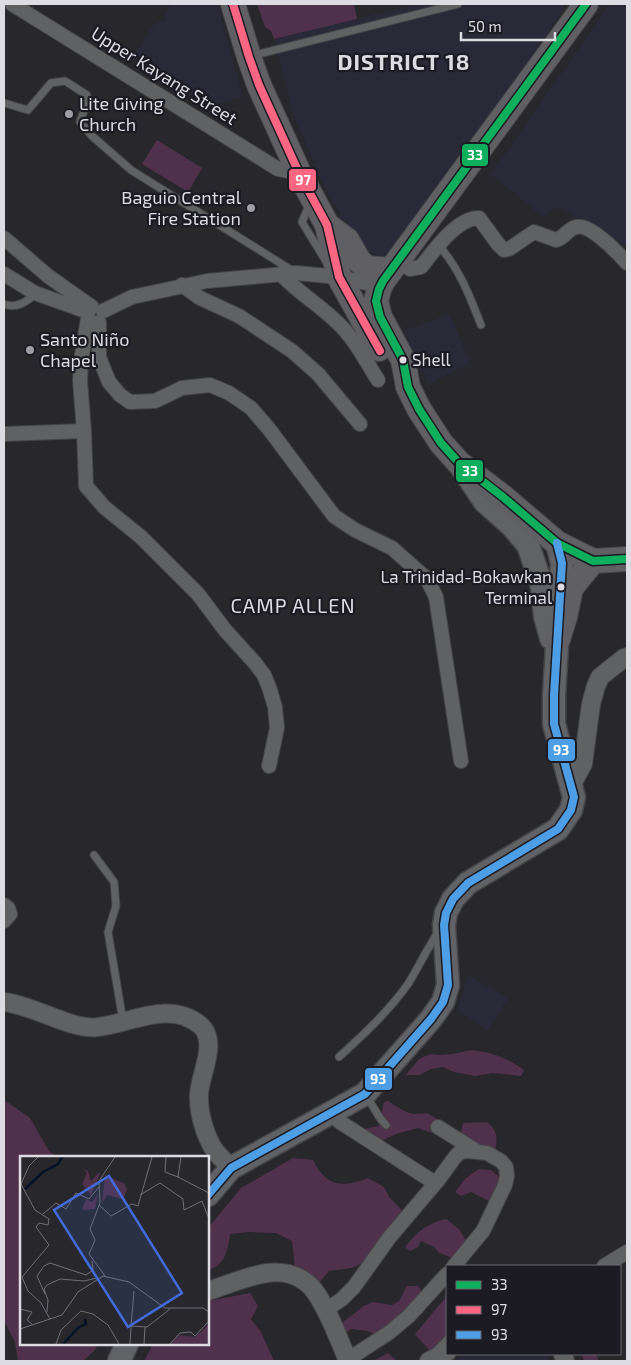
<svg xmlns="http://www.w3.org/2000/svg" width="631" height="1365" font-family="'Exo 2',sans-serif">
  <rect width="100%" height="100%" fill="#27272c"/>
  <g fill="#2a2937">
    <path d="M 171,4 L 217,4 L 243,97 L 210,106 L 132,58 L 155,23 L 166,20 L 164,15 Z"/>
    <path d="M 417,4 L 564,4 L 562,12 L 483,126 L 397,243 L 383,257 L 360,249 L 324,186 L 294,116 L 274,39 Z"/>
    <path d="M 610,4 L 627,4 L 627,246 L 557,207 L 543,217 L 491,174 Z"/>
    <path d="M 450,314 L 470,363 L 429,384 L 404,331 Z"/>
    <path d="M 468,975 L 508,998 L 488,1030 L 457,1010 Z"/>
    <path d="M 469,1354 L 546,1354 L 549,1361 L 452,1361 Z"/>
  </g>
  <g fill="#50314b">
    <path d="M 257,4 L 354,4 L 357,19 L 274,39 L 271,31 L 265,27 Z"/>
    <path d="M 157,140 L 202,168 L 188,192 L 142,164 Z"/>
    <path d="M 471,1050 C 494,1053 506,1057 524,1070 L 521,1076 L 493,1073 L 475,1076 L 454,1072 L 443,1067 L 431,1069 L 420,1075 L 406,1075 L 419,1059 L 430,1054 L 438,1055 L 453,1054 Z"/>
    <path d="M 4,1100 L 30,1118 L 49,1151 L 57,1157 L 21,1158 L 21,1344 L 98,1344 L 95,1350 L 83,1361 L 18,1361 L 15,1342 L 4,1321 Z"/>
    <path d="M 388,1101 C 404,1111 408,1116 427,1113 L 437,1119 L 439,1129 L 432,1133 L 418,1128 L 396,1134 L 379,1142 L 364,1132 L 364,1129 L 379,1126 L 385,1117 L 382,1113 L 384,1102 Z"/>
    <path d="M 487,1122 C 499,1131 497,1141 495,1154 L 460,1137 L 463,1123 Z"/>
    <path d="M 293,1158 L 313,1160 C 326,1187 342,1188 368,1178 L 384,1187 L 389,1197 L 400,1208 L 405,1217 L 366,1261 L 352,1268 L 329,1271 L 313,1290 L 295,1268 L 292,1241 L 276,1233 L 249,1232 L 230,1234 C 228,1251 225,1265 208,1270 L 208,1228 L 241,1188 Z"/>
    <path d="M 479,1169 L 491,1170 L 504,1181 L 491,1202 L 471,1192 L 461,1196 L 455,1192 L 466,1178 Z"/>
    <path d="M 446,1219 L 459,1229 L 468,1244 L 453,1258 L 439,1253 L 434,1247 L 421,1241 L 418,1247 L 410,1251 L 405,1247 C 417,1232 427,1223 446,1219 Z"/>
    <path d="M 407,1286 L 418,1286 L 422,1292 L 390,1328 L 374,1334 L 368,1331 L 351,1329 L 334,1340 L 339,1325 L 364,1306 L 373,1302 L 392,1305 L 399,1301 Z"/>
    <path d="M 250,1293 L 258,1306 L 251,1319 L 261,1332 L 274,1361 L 144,1361 L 153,1344 L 208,1344 L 208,1301 Z"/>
    <path d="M 447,1297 L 447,1334 L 430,1351 L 415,1334 C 426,1322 435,1308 447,1297 Z"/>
    <path d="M 388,1353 L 397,1361 L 373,1361 Z"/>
    <path d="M 582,1354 L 596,1354 L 599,1361 L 584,1361 Z"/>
  </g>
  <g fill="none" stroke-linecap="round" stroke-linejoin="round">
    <g stroke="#454548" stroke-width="9">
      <g id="service">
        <path d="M 251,56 L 458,4"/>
        <path d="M 4,103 L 28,110 L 51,83 L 65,81 L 87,95 L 88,100 L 80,122 L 92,136 L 131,170 L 293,271"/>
        <path d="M 310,203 L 302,222 L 327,263"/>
        <path d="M 438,245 C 459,267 470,297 481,325"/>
        <path d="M 4,304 C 15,309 28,302 35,293"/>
        <path d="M 94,855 L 114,882 L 116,906 L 108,932 L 123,1021"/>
        <path d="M 339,1057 C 364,1034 388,1012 408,984 C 419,967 427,948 439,931"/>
        <path d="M 366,1096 C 374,1106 377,1117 386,1125"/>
        <path d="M 437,1350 L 447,1340"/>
      </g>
    </g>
    <g stroke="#454548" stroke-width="16">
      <g id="minor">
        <path d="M 12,4 L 278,169 L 299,173"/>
        <path d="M 4,238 L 48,276 L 92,307"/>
        <path d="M 398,261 L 410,269 L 421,267 C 434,251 456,218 479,218 L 498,244 L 504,250 L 509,249 L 534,232 L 556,240 C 564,238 568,229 576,227 C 590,223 618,253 627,263"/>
        <path d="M 4,274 L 35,293 L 88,312"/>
        <path d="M 281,274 C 301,296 330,311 348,334 C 360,348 368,365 378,380"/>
        <path d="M 182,285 L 200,298 L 239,316 L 292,351 L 318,374 L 360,424"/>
        <path d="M 103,311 L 132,297 L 207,281 L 296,273 L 339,277 L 366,283 L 383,281"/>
        <path d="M 88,318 L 81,361 L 80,381 L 84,431 L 86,486 L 104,507 L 141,537 L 198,594 L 225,630 L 255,663 L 264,675 L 269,687 L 275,707 L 277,728 L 269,766"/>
        <path d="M 99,322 L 99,357 L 109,382 L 120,395 L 130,402 L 155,401 L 182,388 L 210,385 L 229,393 L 251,408 L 269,429 L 334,516 L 355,530 L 392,548 L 427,579 L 436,597 L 461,761"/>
        <path d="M 4,434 L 84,431"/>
        <path d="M 4,905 L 8,908 L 10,914 L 4,921"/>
        <path d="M 330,1113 L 340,1122 L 435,1183"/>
        <path d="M 438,1127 L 478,1152"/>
        <path d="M 604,1266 L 627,1252"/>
        <path d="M 326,1310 L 342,1299 L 354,1287 L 389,1238 L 439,1179 L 455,1157 L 460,1152 L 467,1151 L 487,1153 L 501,1161 L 506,1167 L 507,1176 L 505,1185 L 483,1231 L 454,1266"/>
        <path d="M 347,1360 L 390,1332 L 409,1316 L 447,1274"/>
      </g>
    </g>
    <g stroke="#454548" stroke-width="20">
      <g id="tertiary">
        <path d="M 571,786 L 583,764 L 591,704 L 596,686 L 600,677 L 624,658 L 627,657"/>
        <path d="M 4,1002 C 33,1005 73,1031 98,1027 C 132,1023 169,1000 200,1025 C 219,1041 200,1074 199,1094 C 198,1112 205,1136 215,1151 C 220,1157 226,1163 231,1168"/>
        <path d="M 208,1291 C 227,1285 247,1276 267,1273 C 281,1271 296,1274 307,1283 C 323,1295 340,1342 348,1361"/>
        <path d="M 563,1354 L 565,1361"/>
        <path d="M 429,1361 L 447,1352"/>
      </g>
    </g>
    <g stroke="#454548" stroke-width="25">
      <g id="primary">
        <path d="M 462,468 L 485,502 L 512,526 L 528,545 L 542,586 L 545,616 L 551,638"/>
        <path d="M 208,1195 L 231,1168 L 365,1094 L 431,1019 L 443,1002 L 448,985 L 444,925 L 446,913 L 453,899 L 468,883 L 558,829 L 571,810 L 574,797 L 554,724 L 554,695 L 562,563 L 557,543"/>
        <path d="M 119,1361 L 127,1344"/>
      </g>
    </g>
    <g stroke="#454548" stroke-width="26">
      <g id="trunk">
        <path d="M 233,4 L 249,57 L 259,85 L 299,173 L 327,225 L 339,277 L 379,349"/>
        <path d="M 586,4 L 383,281 L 379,289 L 376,301 L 380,317 L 403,360 L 408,387 L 419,409 L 441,443 L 459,463 L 503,497 L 557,543 L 593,561 L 627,559"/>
        <path d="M 327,225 L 347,240 L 359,261 L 367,268 L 391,270"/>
        <path d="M 558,639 L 565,617 L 571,588 L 593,561"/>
      </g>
    </g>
    <use href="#service" stroke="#606163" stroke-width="7"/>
    <use href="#minor" stroke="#606163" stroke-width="14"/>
    <use href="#tertiary" stroke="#606163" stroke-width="18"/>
    <use href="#primary" stroke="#616265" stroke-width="22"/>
    <use href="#trunk" stroke="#606064" stroke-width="24"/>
    <g stroke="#1c1b24" stroke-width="11">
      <path id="bus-1" d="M 586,4 L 383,281 L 379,289 L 376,301 L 380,317 L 403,360 L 408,387 L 419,409 L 441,443 L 459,463 L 503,497 L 557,543 L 593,561 L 627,559"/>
    </g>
    <g stroke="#1c1b24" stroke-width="11">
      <path id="bus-2" d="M 233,4 L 249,57 L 259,85 L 299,173 L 327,225 L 339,277 L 380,351"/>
    </g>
    <g stroke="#1c1b24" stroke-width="11">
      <path id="bus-3" d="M 208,1195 L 231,1168 L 365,1094 L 431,1019 L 443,1002 L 448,985 L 444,925 L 446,913 L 453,899 L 468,883 L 558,829 L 571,810 L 574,797 L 554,724 L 554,695 L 562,563 L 557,543"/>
    </g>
    <use href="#bus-1" stroke="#0daf5c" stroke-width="8"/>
    <use href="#bus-2" stroke="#fa6682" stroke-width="8"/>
    <use href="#bus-3" stroke="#4d9ee5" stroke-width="8"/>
  </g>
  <g fill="#9d9da3" stroke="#1c1b24" stroke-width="2">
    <circle cx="69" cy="114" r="5"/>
    <circle cx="251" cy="208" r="5"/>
    <circle cx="30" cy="350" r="5"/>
  </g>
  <g fill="#dddce3" stroke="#1c1b24" stroke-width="2">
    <circle cx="403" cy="360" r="4.5"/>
    <circle cx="561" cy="587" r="4.5"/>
  </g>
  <g text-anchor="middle" stroke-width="4.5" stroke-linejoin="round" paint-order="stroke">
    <g font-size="17" fill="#dddce3" stroke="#1c1b24" text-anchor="start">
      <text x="412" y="366">Shell</text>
      <text x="552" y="583" text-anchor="end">La Trinidad-Bokawkan<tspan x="552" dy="21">Terminal</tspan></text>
    </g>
    <g font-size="18" fill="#dddce3" stroke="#1c1b24">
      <text transform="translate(164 76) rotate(32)" y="6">Upper Kayang Street</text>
    </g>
    <g font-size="18" fill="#dddce3" stroke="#1c1b24" text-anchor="start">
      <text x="79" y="110">Lite Giving<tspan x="79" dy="21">Church</tspan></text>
      <text x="241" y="204" text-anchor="end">Baguio Central<tspan x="241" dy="21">Fire Station</tspan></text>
      <text x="40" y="346">Santo Niño<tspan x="40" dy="21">Chapel</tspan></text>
    </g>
    <g font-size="20" letter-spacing="1" fill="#dddce3" stroke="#1c1b24">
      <text x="293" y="613">CAMP ALLEN</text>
    </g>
    <g font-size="22" font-weight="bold" letter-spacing="1" fill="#dddce3" stroke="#1c1b24">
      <text x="404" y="70">DISTRICT 18</text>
    </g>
  </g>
  <g transform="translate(20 1156)">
    <rect width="189" height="189" fill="#27272c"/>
    <path d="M 64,13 L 68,15 L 71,25 L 79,16 L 80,18 L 71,39 L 62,28 L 67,17 ZM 85,19 L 105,28 L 107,34 L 103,43 L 87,39 L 82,47 ZM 78,38 L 75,53 L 62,54 L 66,43 L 72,46 ZM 189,168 L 189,188 L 151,188 L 159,179 L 175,181 Z" fill="#50314b"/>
    <path fill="none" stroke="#041226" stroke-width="2.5" d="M 5,33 L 23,16 L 38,8 L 42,1M 43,188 L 59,171 L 66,168 L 65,163"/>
    <path fill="none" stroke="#706f75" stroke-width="1" d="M 18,1 L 9,10 L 1,28 L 15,54 L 29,63 L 28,69 L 19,67 L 16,71 L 29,89 L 2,121 L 8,135 L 21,147 L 30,163M 146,1 L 145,16 L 158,21M 161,1 L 158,21 L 189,37M 120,39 L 140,27 L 163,43 L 164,54 L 182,45 L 189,63M 79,49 L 91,60 L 112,48 L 118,50 L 132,1M 23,58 L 36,47 L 46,53 L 56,37 L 69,43 L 79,31M 85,120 L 69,98 L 75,84 L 70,73 L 80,47 L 79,25 L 95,1M 114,135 L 111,170 L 127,171 L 150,153M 25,138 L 17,120 L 24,110 L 30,107 L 66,119 L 73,114 L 72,105M 0,153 L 12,156 L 7,164 L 12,168M 27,156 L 28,144 L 24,133 L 27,129 L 40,123 L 64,125 L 77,122M 0,173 L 42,159 L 58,136 L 83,120 L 109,126 L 145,152 L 183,152 L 189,156M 36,188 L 41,174 L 61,155 L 73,158 L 88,169 L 99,188M 110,188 L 111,170M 124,188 L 125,171M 150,188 L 160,177 L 171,176 L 175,180 L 189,165"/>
    <path fill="#436ada" fill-opacity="0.15" stroke="#436ada" stroke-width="2.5" d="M 89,20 L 162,137 L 108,171 L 34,54 Z"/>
    <rect width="189" height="189" fill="none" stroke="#dddce3" stroke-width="2.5"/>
  </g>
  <g stroke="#1c1b24" stroke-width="2">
    <rect x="461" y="143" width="28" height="24" rx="5" fill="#0daf5c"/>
    <rect x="288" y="168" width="29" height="24" rx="5" fill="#fa6682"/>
    <rect x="455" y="459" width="29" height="24" rx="5" fill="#0daf5c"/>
    <rect x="547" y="738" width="29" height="24" rx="5" fill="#4d9ee5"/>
    <rect x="364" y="1067" width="29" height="24" rx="5" fill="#4d9ee5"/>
  </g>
  <g font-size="14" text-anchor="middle" font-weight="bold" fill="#fff">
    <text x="475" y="160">33</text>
    <text x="303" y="185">97</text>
    <text x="470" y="476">33</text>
    <text x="561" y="755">93</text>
    <text x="378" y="1084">93</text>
  </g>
  <rect width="631" height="1365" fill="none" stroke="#dddce3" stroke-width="10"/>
  <rect x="446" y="1265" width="175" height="90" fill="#1c1b24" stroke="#696870"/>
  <rect x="456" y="1281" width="25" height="8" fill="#0daf5c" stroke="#696870"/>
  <text x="491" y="1290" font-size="15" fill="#dddce3">33</text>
  <rect x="456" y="1306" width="25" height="8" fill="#fa6682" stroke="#696870"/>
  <text x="491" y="1315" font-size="15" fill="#dddce3">97</text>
  <rect x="456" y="1331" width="25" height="8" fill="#4d9ee5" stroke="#696870"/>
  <text x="491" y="1340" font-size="15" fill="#dddce3">93</text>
  <path d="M461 32v8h94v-8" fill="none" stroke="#dddce3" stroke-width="2.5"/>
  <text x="468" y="32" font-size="15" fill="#dddce3" stroke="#1c1b24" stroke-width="4" paint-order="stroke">50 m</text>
</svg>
